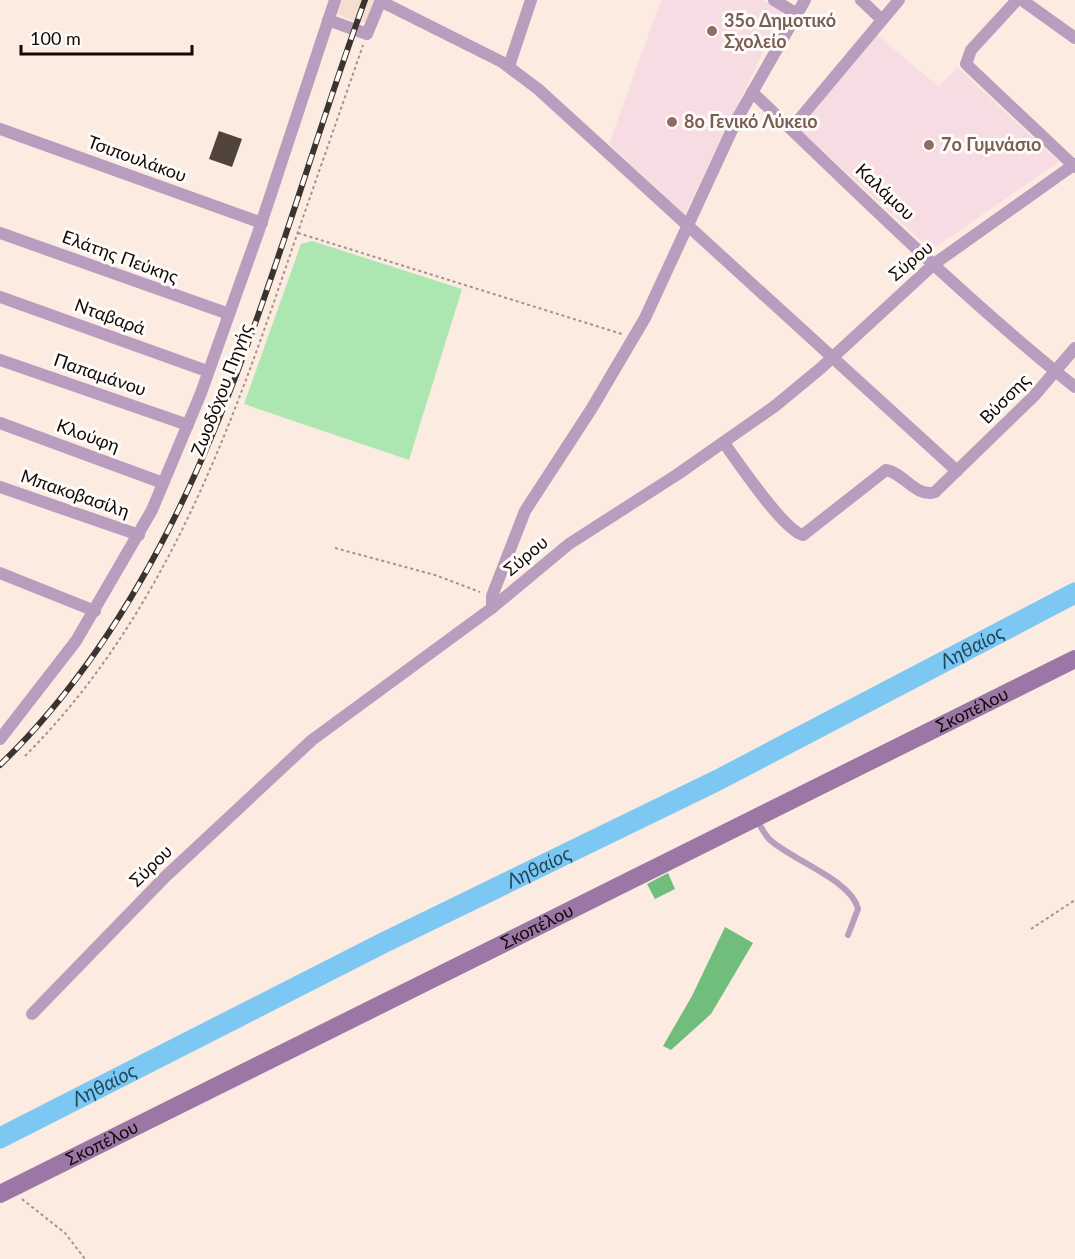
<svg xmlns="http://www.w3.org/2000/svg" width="1075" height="1259" font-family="Lato,sans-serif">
  <rect width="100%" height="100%" fill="#fbebe1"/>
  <path fill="#f4decf" d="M 341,0 L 374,0 L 366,21 L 360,23 L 340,15 L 337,11 Z"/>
  <g fill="#f7dde3">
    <path d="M 661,0 L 763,0 L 783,11 L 685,214 L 609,144 Z"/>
    <path d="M 877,35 L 939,87 L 957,67 L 1059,162 L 931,250 L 799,129 Z"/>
  </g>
  <path fill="#ace7b2" d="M 312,241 L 462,289 L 409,460 L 244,404 L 301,244 Z"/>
  <g fill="#71bd7b">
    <path d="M 668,873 L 675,889 L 655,899 L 647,884 Z"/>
    <path d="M 725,927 L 753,943 L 711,1014 L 671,1050 L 663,1046 L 692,996 Z"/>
  </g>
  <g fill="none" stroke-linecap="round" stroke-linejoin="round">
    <path stroke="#7dc7f3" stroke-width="21" id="s1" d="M 0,1138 L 383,943 L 718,780 L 1075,593"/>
  </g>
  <path fill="#4f433a" d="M 219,131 L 242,139 L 232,167 L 209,159 Z"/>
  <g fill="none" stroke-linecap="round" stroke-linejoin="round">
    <g stroke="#a0948d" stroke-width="2" stroke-dasharray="3 3" stroke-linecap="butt">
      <path d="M 298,233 L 622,334"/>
      <path d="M 335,548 L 435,575 L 480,592"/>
      <path d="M 25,756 C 162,619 229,435 290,255 C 314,185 339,115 363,45"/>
      <path d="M 1031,929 L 1075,900"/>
      <path d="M 22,1199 L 65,1233 L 85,1259"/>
    </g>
    <path stroke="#b89dbe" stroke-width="6" d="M 757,819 C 760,826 764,833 769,839 C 791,860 852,880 858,909 L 848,935"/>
    <g stroke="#b89dbe" stroke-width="12">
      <path d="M 774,0 L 797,14"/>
      <path d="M 861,0 L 881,19"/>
      <path d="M 1017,0 L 971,50 L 966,64 L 1075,167"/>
      <path d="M 1022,0 L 1075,38"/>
      <path d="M 380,1 L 502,62 L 538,89 L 957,471"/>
      <path d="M 328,20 L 367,34 L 381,0"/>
      <path d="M 509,66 L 531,0"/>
      <path d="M 752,92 C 858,193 961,296 1075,387"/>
      <path d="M 0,129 L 262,223"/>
      <path d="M 791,129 L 899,0"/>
      <path d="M 0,233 L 229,314"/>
      <path d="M 0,297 L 207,371"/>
      <path d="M 0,360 L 188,425"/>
      <path d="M 0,423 L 163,483"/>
      <path d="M 724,443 C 737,461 784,531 803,535 L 886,470 C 904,473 916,498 935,492 L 1034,396 L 1075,348"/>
      <path d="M 0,487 L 139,535"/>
      <path d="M 0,573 L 95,611"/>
      <path d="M 492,608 L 492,596 L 525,511 L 592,408 L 645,318 L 737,119 L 805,0"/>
      <path d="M 0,739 L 76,641 L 152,510 L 201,393 L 258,233 L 335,0"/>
      <path d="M 32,1014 L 165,877 L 312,740 L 492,608 L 569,544 L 678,474 L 775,406 L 821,368 L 934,264 L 1075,164"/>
    </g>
    <path stroke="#9c76a5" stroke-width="18" id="s2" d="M 0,1194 L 1075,659"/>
    <g stroke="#3a332f" stroke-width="6">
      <path id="rail" d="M 0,765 C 207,565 269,262 365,0"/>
    </g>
    <use href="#rail" stroke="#fefbf9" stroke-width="4" stroke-dasharray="11" stroke-linecap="butt"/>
  </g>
  <g fill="#8d6e63" stroke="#fefbf9" stroke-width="2">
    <circle cx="712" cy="31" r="6"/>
    <circle cx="672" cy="122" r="6"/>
    <circle cx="929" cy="145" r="6"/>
  </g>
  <g text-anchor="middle" stroke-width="6" stroke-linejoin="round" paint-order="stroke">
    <g font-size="18" font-weight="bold" fill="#785e54" stroke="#fefbf9" text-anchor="start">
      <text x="724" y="27">35ο Δημοτικό<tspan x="724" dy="21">Σχολείο</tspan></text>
      <text x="684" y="128">8ο Γενικό Λύκειο</text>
      <text x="941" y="151">7ο Γυμνάσιο</text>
    </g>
    <g font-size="18" fill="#0f0a07" stroke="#fefbf9">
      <text transform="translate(137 159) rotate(20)" y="6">Τσιπουλάκου</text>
      <text transform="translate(885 192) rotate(43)" y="6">Καλάμου</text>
      <text transform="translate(120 257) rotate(20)" y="6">Ελάτης Πεύκης</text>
      <text transform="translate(911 261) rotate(-40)" y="6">Σύρου</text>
      <text transform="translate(110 317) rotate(20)" y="6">Νταβαρά</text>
      <text transform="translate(100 375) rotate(19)" y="6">Παπαμάνου</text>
      <text transform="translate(222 390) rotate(-69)" y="6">Ζωοδόχου Πηγής</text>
      <text transform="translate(1005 399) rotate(-45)" y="6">Βύσσης</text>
      <text transform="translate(88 436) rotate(20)" y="6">Κλούφη</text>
      <text transform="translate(75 494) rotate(19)" y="6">Μπακοβασίλη</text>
      <text transform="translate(526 556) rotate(-40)" y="6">Σύρου</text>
      <text dy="6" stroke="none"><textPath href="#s2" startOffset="1086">Σκοπέλου</textPath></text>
      <text transform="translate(151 866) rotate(-44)" y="6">Σύρου</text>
      <text dy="6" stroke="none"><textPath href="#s2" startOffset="600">Σκοπέλου</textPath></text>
      <text dy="6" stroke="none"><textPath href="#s2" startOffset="114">Σκοπέλου</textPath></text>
    </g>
    <g font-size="20" font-style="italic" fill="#1e475e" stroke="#fefbf9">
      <text dy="7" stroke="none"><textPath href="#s1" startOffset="1089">Ληθαίος</textPath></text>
      <text dy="7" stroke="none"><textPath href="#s1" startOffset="603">Ληθαίος</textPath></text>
      <text dy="7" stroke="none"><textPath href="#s1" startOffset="117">Ληθαίος</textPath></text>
    </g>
  </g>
  <path d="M21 45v9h171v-9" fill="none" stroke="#0f0a07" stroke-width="3"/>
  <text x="30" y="45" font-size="18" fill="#0f0a07" stroke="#fefbf9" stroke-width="4.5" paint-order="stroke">100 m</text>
</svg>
